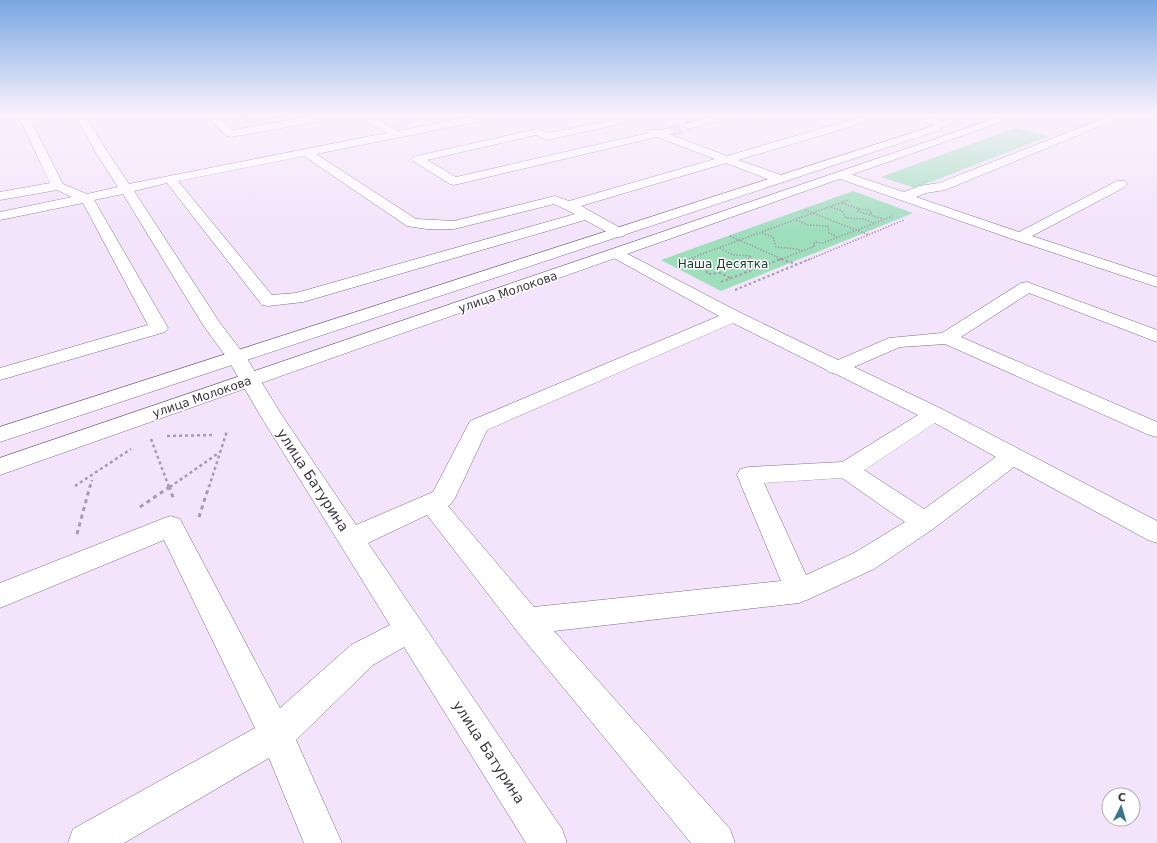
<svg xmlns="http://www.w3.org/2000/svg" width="1157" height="843" font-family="'DejaVu Sans',sans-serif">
  <rect width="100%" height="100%" fill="#f3e3fb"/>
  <g fill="#9ddebb">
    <path d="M 237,115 L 295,115 L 247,124 Z"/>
    <path d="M 1015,128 L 1049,136 L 915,188 L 881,177 Z"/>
    <path d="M 853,191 L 913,213 L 721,291 L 661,260 Z"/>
  </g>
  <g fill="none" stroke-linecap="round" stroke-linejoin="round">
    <path stroke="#cfc1d6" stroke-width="11" stroke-dasharray="11 5.5" stroke-linecap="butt" d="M 670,131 L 689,126"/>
    <g stroke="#7b6e83" stroke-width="1">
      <g id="minor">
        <path d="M 18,115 L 28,115 L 63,184 L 87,194 L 118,187 L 96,153 L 75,115 L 85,115 L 108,153 L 129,184 L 386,133 L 356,115 L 369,115 L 398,131 L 478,115 L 501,115 L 496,118 L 316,154 L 416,219 L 454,221 L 555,196 L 569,201 L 715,159 L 657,137 L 454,185 L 450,184 L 413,161 L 411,159 L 413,157 L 417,156 L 537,129 L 548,133 L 621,118 L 626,121 L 625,123 L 547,140 L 536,135 L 427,160 L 456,177 L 648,133 L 649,130 L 659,130 L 670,128 L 675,131 L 674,133 L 669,134 L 727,156 L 867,115 L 885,115 L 883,117 L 738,160 L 784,176 L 786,179 L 784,182 L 776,182 L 726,163 L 581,206 L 624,230 L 626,233 L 624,236 L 619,237 L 614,236 L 585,220 L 303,302 L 268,306 L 262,305 L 167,183 L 134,191 L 220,323 L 246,357 L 281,414 L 356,525 L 433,492 L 470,421 L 719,316 L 612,257 L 609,254 L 612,251 L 617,249 L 622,251 L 739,312 L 838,360 L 889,338 L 942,333 L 1021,283 L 1027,282 L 1157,330 L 1157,342 L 1029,293 L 961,337 L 1157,422 L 1157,437 L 1149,435 L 945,344 L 900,347 L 854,367 L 942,409 L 1157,521 L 1157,543 L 1148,540 L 1014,467 L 933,529 L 874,569 L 809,599 L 799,603 L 554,631 L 730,829 L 735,843 L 691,843 L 516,630 L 427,515 L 368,543 L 562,829 L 567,843 L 526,843 L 404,647 L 373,665 L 296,740 L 342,843 L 304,843 L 269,758 L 124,843 L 68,843 L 73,829 L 255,728 L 164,540 L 0,608 L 0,583 L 162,519 L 171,516 L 180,519 L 280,708 L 351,645 L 390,625 L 260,415 L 227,358 L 203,325 L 123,194 L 94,200 L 168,328 L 165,332 L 0,380 L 0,368 L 148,325 L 83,203 L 0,220 L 0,212 L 72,197 L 57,190 L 0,200 L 0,192 L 50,183 ZM 304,156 L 407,226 L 427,229 L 454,229 L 554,204 L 575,214 L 296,293 L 272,295 L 178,181 ZM 733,323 L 827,370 L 829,372 L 836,374 L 918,415 L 842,462 L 749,467 L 740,469 L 737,475 L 781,581 L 534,607 L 448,506 L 451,504 L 455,498 L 487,430 ZM 935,423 L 996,457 L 924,509 L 864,470 ZM 842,478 L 905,522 L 854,553 L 806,575 L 764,483 Z"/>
        <path d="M 205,115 L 216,115 L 233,130 L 317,115 L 342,115 L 337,118 L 231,137 L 227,136 Z"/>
        <path d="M 718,115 L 737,115 L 735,117 L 689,129 L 684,126 L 685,124 Z"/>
        <path d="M 904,115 L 921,115 L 947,123 L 948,125 L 943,128 Z"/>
        <path d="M 1112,115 L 1127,115 L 945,190 L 926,193 L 916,197 L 1019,232 L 1117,181 L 1125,181 L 1127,184 L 1125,187 L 1032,236 L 1157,277 L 1157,287 L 1015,240 L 840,179 L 838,176 L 840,173 L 844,172 L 904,192 L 919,186 L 939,183 Z"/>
      </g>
    </g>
    <g stroke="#7b6e83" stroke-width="1">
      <g id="major">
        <path d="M 1005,115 L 1021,115 L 0,475 L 0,458 Z"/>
        <path d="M 936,125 L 941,128 L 940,130 L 0,442 L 0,427 Z"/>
      </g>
    </g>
    <g stroke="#a79bac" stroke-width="1.5" stroke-dasharray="1.5 1.5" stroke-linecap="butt">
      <path d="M 842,203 L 859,209 L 857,211 L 883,219"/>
      <path d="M 831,207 L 842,211 L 846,218 L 864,219 L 874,223"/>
      <path d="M 859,209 L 869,210 L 872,213 L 869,214"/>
      <path d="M 805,210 L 869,235"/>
      <path d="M 796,220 L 808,225 L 828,226 L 829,233 L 837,237"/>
      <path d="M 762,233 L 773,237 L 776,247 L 797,249 L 802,251"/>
      <path d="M 730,236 L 784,260"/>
      <path d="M 720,248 L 733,255 L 751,256 L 748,260"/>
      <path d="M 693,259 L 695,260"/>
      <path d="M 686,260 L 848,200"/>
      <path d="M 779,260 L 815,246 L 813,244 L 816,242 L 823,243 L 893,216"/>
      <path d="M 808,260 L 904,220"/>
    </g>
    <g stroke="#a79bac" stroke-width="2" stroke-dasharray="2.5 2.5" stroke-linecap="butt">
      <path d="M 693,259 L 706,265 L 707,274 L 720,273 L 730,278"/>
      <path d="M 749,259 L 747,262 L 759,267"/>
      <path d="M 781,259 L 796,264"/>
      <path d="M 680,262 L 688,259"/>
      <path d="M 721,282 L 781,259"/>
      <path d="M 735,290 L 810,259"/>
    </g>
    <g stroke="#a79bac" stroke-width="2.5" stroke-dasharray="3 3" stroke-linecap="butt">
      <path d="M 167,436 L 215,435"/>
      <path d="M 151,439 L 169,487"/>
      <path d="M 75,486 L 131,449"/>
      <path d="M 90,487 L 92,480"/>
      <path d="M 170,487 L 220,452"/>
      <path d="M 209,487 L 227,431"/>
    </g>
    <g stroke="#a79bac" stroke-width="3" stroke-dasharray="4 4" stroke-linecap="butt">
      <path d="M 169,486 L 174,500"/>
      <path d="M 140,507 L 171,486"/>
      <path d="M 199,517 L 209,486"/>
      <path d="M 77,534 L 90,486"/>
    </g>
    <use href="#minor" fill="#fff" fill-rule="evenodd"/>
    <use href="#major" fill="#fff" fill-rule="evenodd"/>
  </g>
  <linearGradient id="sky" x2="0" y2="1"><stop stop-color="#79a7e2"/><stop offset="0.49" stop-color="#faf2fd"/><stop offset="1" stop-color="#faf2fd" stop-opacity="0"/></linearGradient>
  <rect width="1157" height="234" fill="url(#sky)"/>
  <g text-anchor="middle" stroke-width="3" stroke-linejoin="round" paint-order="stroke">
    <g font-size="12" fill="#19402e" stroke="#fff">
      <text x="723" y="268">Наша Десятка</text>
    </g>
    <g font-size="12" fill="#3d3740" stroke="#fff">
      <text transform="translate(508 292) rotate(-19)" y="4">улица Молокова</text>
      <text transform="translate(202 397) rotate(-19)" y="4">улица Молокова</text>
    </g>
    <g font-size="14" fill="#3d3740" stroke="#fff">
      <text transform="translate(313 480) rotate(57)" y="5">улица Батурина</text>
      <text transform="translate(489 752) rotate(57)" y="5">улица Батурина</text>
    </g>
  </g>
  <g transform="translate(1121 807) rotate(5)"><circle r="19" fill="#ffffff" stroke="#b1afb3"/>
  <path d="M0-3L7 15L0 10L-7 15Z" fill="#3c748f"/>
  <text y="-6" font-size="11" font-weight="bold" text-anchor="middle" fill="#3d3740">С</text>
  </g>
</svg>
